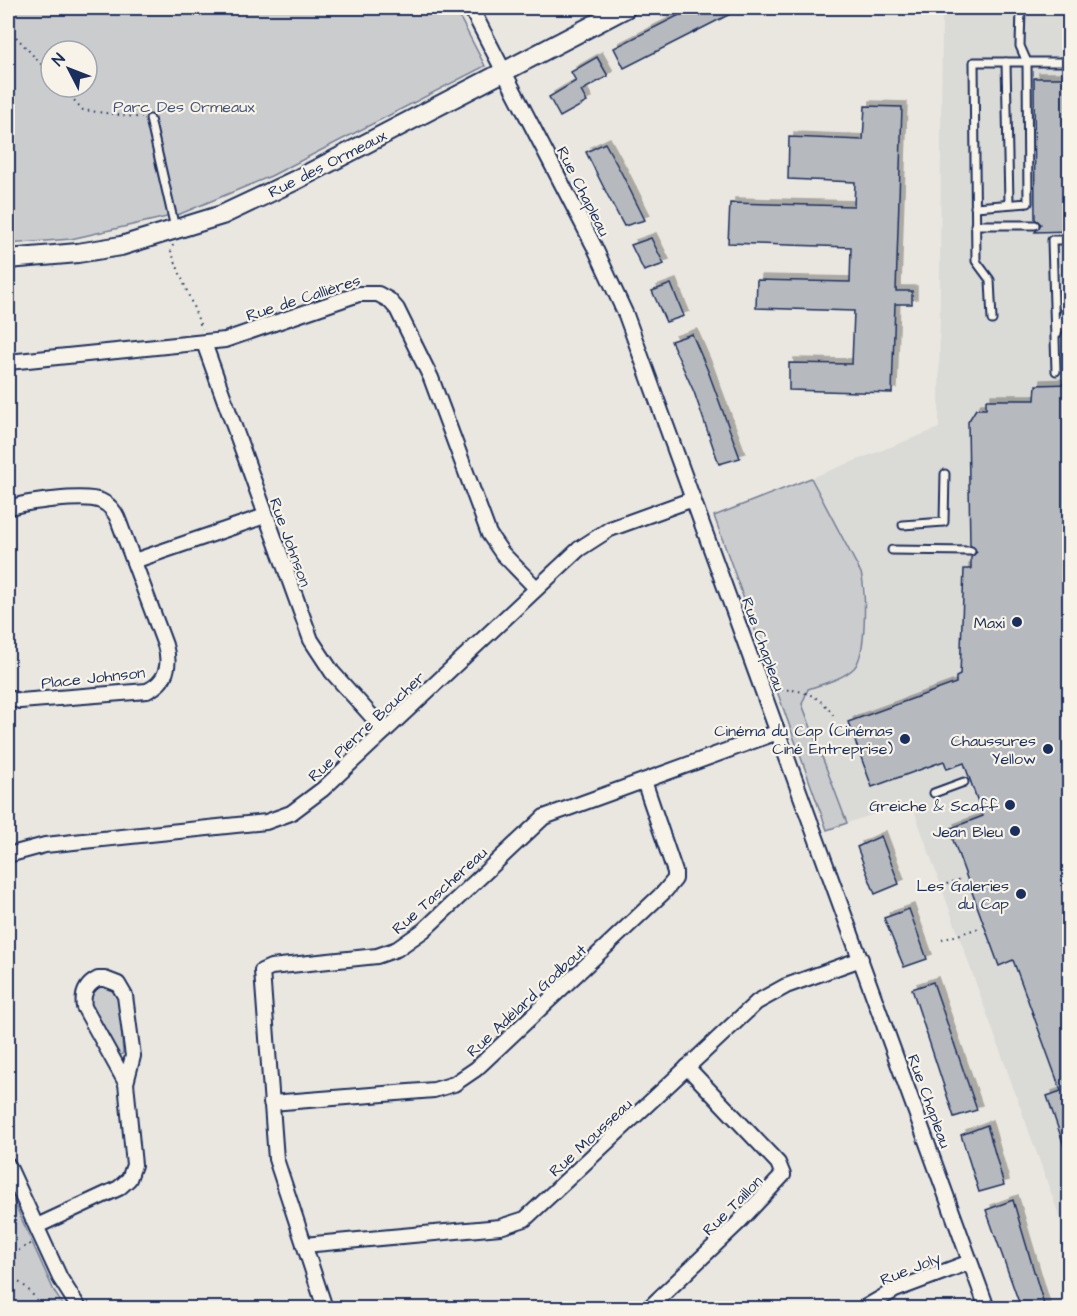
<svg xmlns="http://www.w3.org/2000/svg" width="1077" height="1316" font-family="'Architects Daughter',sans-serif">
  <defs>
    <filter id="shadow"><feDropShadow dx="5" dy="-5" stdDeviation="0" flood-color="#0004"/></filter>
  </defs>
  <rect width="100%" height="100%" fill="#eae7e0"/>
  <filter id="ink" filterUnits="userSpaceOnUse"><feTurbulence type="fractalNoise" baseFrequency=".0167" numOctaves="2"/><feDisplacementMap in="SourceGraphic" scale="12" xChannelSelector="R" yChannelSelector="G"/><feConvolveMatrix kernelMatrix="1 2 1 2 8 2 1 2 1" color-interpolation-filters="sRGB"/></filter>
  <g filter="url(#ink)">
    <path fill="#dadad6" d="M 942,8 L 1069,8 L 1069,1243 L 911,802 L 847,823 L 802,704 L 808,689 L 843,675 L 860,658 L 866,589 L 861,573 L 811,478 L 939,428 Z"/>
    <g fill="#cbcccd" stroke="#737e96" stroke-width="1.5" fill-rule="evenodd">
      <path d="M 8,8 L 455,8 L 485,66 L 271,176 L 180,214 L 71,239 L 8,244 ZM 51,51 L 87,51 L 87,87 L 51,87 Z"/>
      <path d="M 811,478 L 861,573 C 866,591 867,654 854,668 C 843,679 822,684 808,689 L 802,704 L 847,823 L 827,830 L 714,516 Z"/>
      <path d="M 99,987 L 109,987 L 119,997 L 123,1053 L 120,1056 L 91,1007 L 90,997 Z"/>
      <path d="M 8,1189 L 55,1293 L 65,1308 L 8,1308 Z"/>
    </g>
    <g fill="#b6babf" stroke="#1b2f5e" stroke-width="1.5" filter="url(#shadow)">
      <path d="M 693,8 L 742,8 L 624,68 L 614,48 Z"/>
      <path d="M 597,57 L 608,76 L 581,91 L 587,102 L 560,117 L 549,97 L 576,81 L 571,72 Z"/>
      <path d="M 1034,78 L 1070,78 L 1070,231 L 1035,232 L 1041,224 L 1035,219 Z"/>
      <path d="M 865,106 L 902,107 L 896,291 L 912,291 L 912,304 L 895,304 L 892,393 L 789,390 L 789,363 L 852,364 L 854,311 L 756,308 L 757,280 L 850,282 L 851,247 L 728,243 L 730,203 L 854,206 L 855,182 L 788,179 L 789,137 L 863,140 Z"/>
      <path d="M 605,143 L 622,174 L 645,220 L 624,226 L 608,196 L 586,152 Z"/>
      <path d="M 651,238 L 664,264 L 644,271 L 631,245 Z"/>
      <path d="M 671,284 L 684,316 L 666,322 L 652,291 Z"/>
      <path d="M 692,334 L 708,371 L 740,458 L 719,464 L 694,392 L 671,341 Z"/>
      <path d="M 1070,384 L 1070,1156 L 1068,1157 L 1047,1096 L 1061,1091 L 1026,995 L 1013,960 L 999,966 L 949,829 L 983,816 L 964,763 L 947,769 L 944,761 L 872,787 L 848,722 L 956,683 L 956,677 L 960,675 L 964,569 L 971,569 L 971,557 L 977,552 L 970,545 L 968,422 L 976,409 L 986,409 L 986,400 L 1035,400 L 1036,385 Z"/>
      <path d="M 881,836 L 899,884 L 875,894 L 857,847 Z"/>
      <path d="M 909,909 L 927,959 L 904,967 L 884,918 Z"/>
      <path d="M 933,982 L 977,1110 L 954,1117 L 912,989 Z"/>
      <path d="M 987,1125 L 1004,1185 L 979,1192 L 961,1135 Z"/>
      <path d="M 1013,1200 L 1036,1278 L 1045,1308 L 1021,1308 L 986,1210 Z"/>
    </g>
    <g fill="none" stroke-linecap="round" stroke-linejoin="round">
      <g stroke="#1b2f5e" stroke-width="11">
        <g id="service">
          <path d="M 1006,62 L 1009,203"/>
          <path d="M 150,119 L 175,228"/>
          <path d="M 975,207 L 1028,203 L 1027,62 L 1020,46 L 1021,8"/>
          <path d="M 975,225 L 1035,225"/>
          <path d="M 992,320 L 990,280 L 976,261 L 974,62 L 1070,62"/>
          <path d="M 1057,334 L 1068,302 L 1068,266"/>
          <path d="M 1056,371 L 1052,240 L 1070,240"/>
          <path d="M 903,525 L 944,522 L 945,474"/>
          <path d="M 892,550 L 971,551"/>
          <path d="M 934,793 L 964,782"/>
        </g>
      </g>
      <g stroke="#1b2f5e" stroke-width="18">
        <g id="minor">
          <path d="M 471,8 L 594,246 L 626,315 L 987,1308"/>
          <path d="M 204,343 L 311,640 L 332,672 L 385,731"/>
          <path d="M 8,362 L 225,340 L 359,294 L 378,294 L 389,300 L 397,309 L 431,378 L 489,534 L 502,553 L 536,588"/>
          <path d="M 8,508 C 25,502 85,494 101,501 C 110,505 116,513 119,522 L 165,645 C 171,665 167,682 147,691 L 20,701 L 8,698"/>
          <path d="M 134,561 L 265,516"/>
          <path d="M 8,855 L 45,845 L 266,822 L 291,813 L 323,789 L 579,549 L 610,529 L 693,499"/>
          <path d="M 98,979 L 105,979 L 118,984 L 125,996 L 133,1056 L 126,1083 L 84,1007 C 82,994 86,985 98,979 Z"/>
          <path d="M 271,1103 L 434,1090 L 454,1084 L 476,1069 L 665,891 L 675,879 L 675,872 L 644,781"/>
          <path d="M 8,1165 L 60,1278 L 79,1308"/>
          <path d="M 37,1226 L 119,1188 L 129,1179 L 134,1165 L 126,1083"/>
          <path d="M 304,1245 L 500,1227 L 525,1219 L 757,1002 L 786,986 L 861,959"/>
          <path d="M 325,1308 L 276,1159 L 262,971 L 271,967 L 377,956 L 397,949 L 424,930 L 544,817 L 778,732"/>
          <path d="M 649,1308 L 737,1224 L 783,1175 L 778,1163 L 687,1067"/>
          <path d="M 864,1308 L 895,1290 L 970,1262"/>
        </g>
      </g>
      <g stroke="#1b2f5e" stroke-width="22">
        <path id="tertiary" d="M 8,259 L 78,253 L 121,246 L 222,215 L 294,181 L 626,8"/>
      </g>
      <g stroke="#1b2f5e" stroke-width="2" stroke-dasharray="1.5 4.5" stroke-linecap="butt">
        <path d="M 8,28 L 51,75"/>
        <path d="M 62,87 L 83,110 L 142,118"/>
        <path d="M 173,245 L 171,251 L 202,329"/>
        <path d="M 775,691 C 799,686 825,697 835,719"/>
        <path d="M 924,892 L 961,879"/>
        <path d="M 942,940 L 979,928"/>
        <path d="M 8,1256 L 32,1243"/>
        <path d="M 8,1278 C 25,1282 33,1294 41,1308"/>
      </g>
      <use href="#service" stroke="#f7f3e8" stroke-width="7"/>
      <use href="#minor" stroke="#f7f3e8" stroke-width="14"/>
      <use href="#tertiary" stroke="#f7f3e8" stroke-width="18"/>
    </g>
  </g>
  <g fill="#1b2f5e" stroke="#f7f3e8" stroke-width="2">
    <circle cx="1017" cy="622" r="6"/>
    <circle cx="905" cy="739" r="6"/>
    <circle cx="1048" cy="749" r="6"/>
    <circle cx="1010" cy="805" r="6"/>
    <circle cx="1015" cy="831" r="6"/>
    <circle cx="1021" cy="894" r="6"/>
  </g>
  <g text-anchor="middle" stroke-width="4.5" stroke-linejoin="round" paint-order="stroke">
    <g font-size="16" fill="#47567a" stroke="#f7f3e8">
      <text x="184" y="112">Parc Des Ormeaux</text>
    </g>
    <g font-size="16" fill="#1b2f5e" stroke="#f7f3e8">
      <text transform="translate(327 163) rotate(-27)" y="6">Rue des Ormeaux</text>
      <text transform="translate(584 191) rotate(63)" y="6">Rue Chapleau</text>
      <text transform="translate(303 297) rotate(-18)" y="6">Rue de Callières</text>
      <text transform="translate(291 542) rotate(70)" y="6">Rue Johnson</text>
      <text transform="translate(764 644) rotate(70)" y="6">Rue Chapleau</text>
      <text transform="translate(93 677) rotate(-6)" y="6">Place Johnson</text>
      <text transform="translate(366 726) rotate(-43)" y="6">Rue Pierre Boucher</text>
      <text transform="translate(439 890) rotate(-42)" y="6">Rue Taschereau</text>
      <text transform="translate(526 1000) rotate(-43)" y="6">Rue Adélard Godbout</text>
      <text transform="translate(930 1101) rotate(70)" y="6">Rue Chapleau</text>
      <text transform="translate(590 1137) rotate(-43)" y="6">Rue Mousseau</text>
      <text transform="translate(732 1205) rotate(-45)" y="6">Rue Taillon</text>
      <text transform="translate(910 1268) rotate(-22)" y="6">Rue Joly</text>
    </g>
    <g font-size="16" fill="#1b2f5e" stroke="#f7f3e8" text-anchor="end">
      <text x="1005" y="628">Maxi</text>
      <text x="893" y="736">Cinéma du Cap (Cinémas<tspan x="893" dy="18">Ciné Entreprise)</tspan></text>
      <text x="1036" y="746">Chaussures<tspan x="1036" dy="18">Yellow</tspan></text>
      <text x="998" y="811">Greiche &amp; Scaff</text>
      <text x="1003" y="837">Jean Bleu</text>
      <text x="1009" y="891">Les Galeries<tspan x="1009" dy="18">du Cap</tspan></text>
    </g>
  </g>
  <rect width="1077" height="1316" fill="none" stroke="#f7f3e8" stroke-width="30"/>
  <rect x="15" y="15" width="1047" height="1286" fill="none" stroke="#1b2f5e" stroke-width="2" filter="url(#ink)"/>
  <g transform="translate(69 69) rotate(312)"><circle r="28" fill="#f7f3e8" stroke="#9fa5b1" stroke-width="1.5"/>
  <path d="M0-4.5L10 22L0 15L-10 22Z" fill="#1b2f5e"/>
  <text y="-9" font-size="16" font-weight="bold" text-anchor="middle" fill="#1b2f5e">N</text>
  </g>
</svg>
